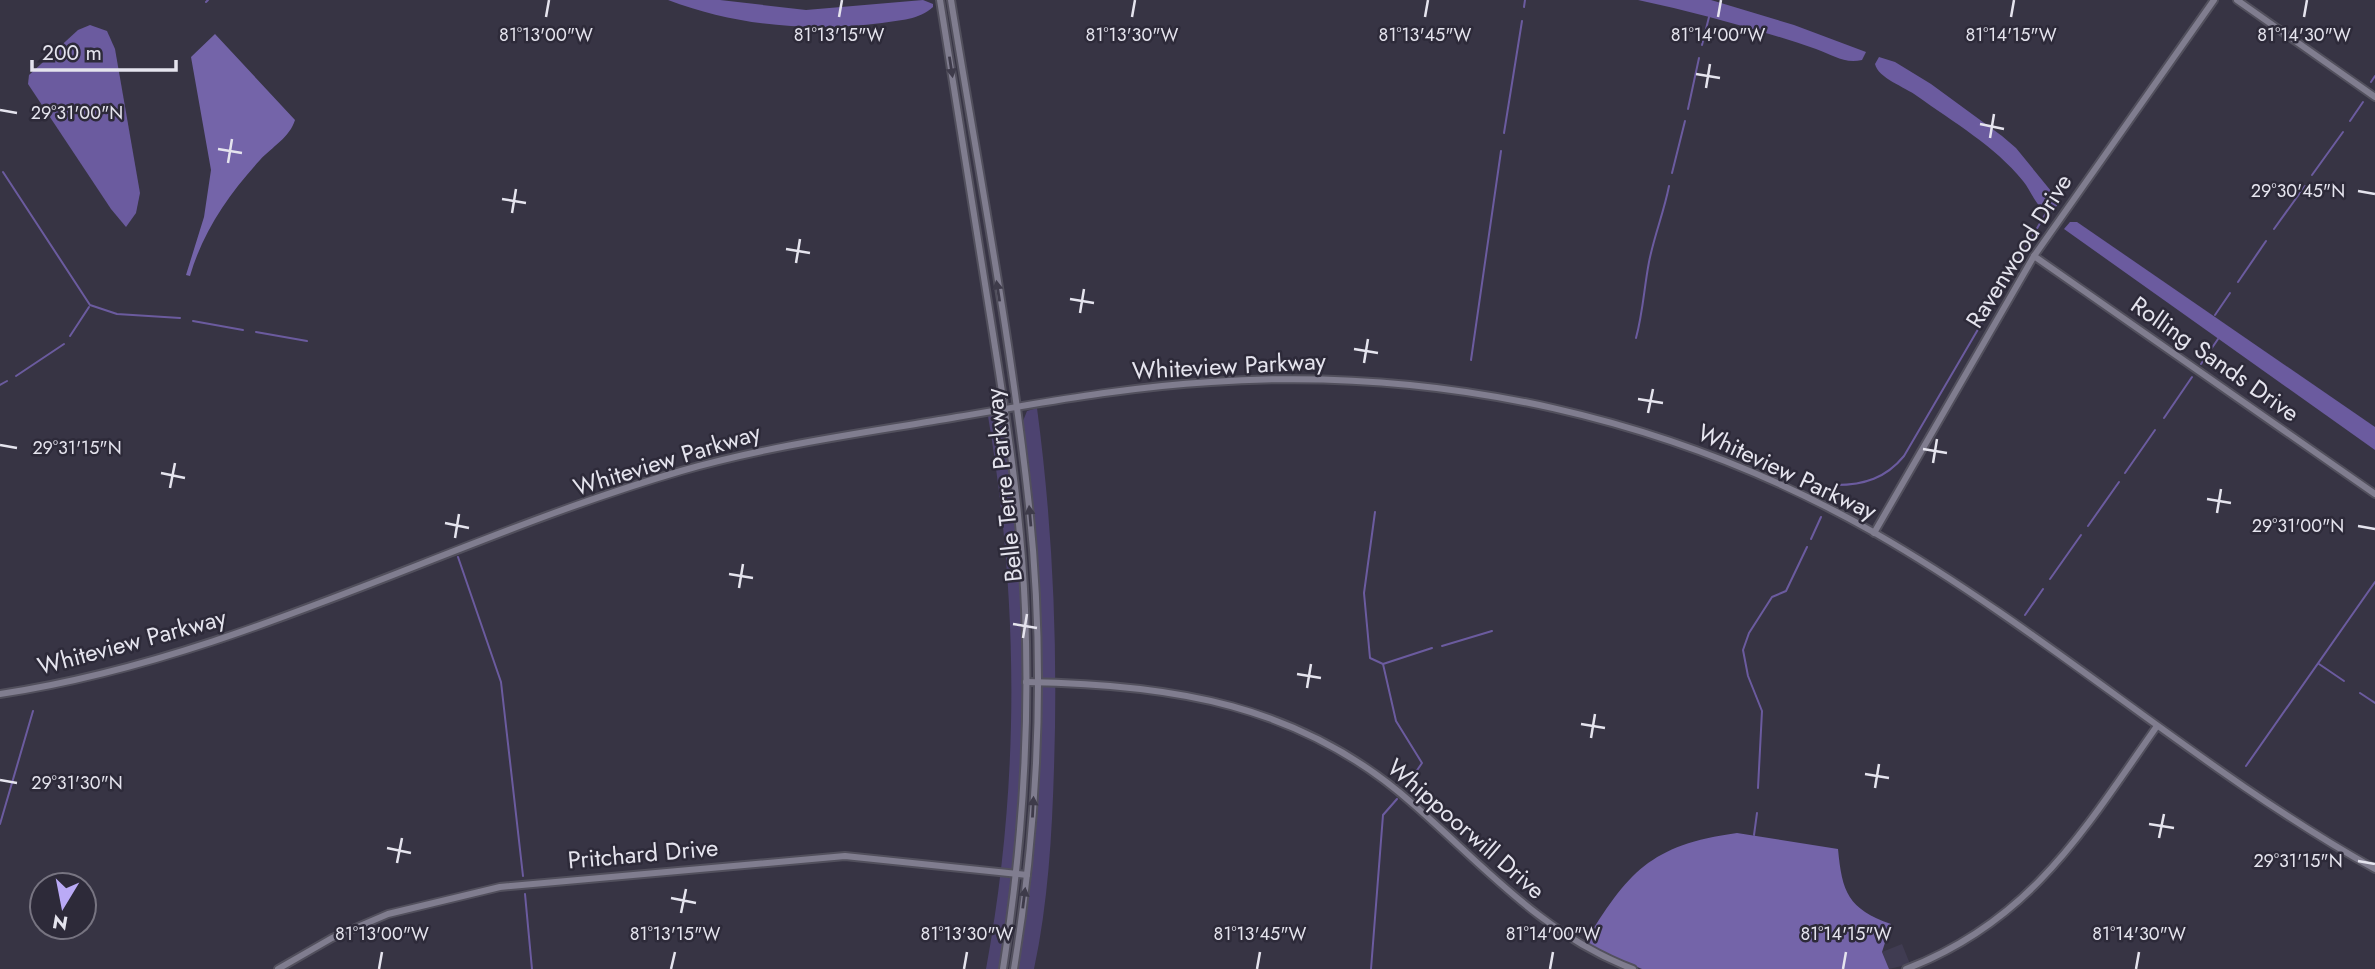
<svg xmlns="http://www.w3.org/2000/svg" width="2375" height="969" font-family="Jost,sans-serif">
  <rect width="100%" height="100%" fill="#373444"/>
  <path fill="#403c52" d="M 1902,944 L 1910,964 L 1889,969 L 1882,952 Z"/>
  <g fill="#4d4370">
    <path d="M 1037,408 C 1053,528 1058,648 1054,768 C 1052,835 1048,903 1034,969 L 1017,969 L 1025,913 L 1039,749 L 1033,501 L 1023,421 L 1027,411 Z"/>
    <path d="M 993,415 L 999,417 L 1005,426 C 1015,515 1025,603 1024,692 C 1023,785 1013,877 1001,969 L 986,969 C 1020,785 1019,600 988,416 Z"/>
  </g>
  <g fill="#7464a9">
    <path d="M 215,34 L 295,120 C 290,137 272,147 260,160 C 229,194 203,231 190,276 L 186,275 L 204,217 L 211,170 L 191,57 Z"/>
    <path d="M 1737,833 L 1838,849 C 1842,892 1848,909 1891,924 L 1882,952 L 1889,969 L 1642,969 L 1584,944 C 1628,872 1650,845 1737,833 Z"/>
  </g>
  <g fill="#6b5b9f">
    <path d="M 668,0 L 720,0 L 806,10 L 923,0 L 933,4 L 933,7 C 919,20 900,20 882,23 C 810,32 736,26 668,0 Z"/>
    <path d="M 1638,0 L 1711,0 L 1794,25 L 1866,52 L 1862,60 C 1844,64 1833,55 1816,49 C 1758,29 1698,13 1638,0 Z"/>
    <path d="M 90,25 L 107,31 L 115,49 L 140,193 L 136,213 L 126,227 L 111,209 L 28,84 L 29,75 L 78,30 Z"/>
    <path d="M 1879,57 L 1895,62 L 1931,84 L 2002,136 L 2016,148 L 2060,202 L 2050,214 C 2036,208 2032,192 2023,181 C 1995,146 1953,122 1917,96 C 1905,87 1878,78 1875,64 Z"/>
    <path d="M 2070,222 L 2077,222 L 2375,427 L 2375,450 L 2064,229 Z"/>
  </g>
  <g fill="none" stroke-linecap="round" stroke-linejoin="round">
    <g stroke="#6b5b9f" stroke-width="2">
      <path d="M 206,2 L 208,0"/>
      <path d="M 1524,7 L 1525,0"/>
      <path d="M 1702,45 L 1709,17"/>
      <path d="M 2371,82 L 2375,76"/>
      <path d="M 1688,109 L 1699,58"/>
      <path d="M 2350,121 L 2363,102"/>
      <path d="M 1504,133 L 1522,21"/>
      <path d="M 3,172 L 90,305 L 117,314 L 180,318"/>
      <path d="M 1672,173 L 1685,121"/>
      <path d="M 2312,175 L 2343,132"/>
      <path d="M 2274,229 L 2305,186"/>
      <path d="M 2238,282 L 2266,241"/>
      <path d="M 2215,315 L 2230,293"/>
      <path d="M 193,321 L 243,330"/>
      <path d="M 256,332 L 307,341"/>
      <path d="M 70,336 L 89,307"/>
      <path d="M 1636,338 C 1643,312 1644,288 1649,262 C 1654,236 1664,212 1669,186"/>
      <path d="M 1471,360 L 1501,151"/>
      <path d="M 2201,364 L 2218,339"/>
      <path d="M 16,376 L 64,344"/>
      <path d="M 0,385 L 7,381"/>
      <path d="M 2164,418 L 2192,377"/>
      <path d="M 2125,473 L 2155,430"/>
      <path d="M 1836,485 C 1864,485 1886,478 1904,456 L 2046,213"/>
      <path d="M 1375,512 L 1364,593 L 1370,658 L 1383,664 L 1396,721 L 1422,763 L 1405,788"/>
      <path d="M 2088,526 L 2119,482"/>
      <path d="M 1811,539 L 1821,517"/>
      <path d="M 458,557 L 501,682 L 523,876"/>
      <path d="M 2050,579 L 2081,535"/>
      <path d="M 2025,615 L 2043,589"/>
      <path d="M 1442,646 L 1492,631"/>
      <path d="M 1383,664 L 1432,648"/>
      <path d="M 2319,664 L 2344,681"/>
      <path d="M 2360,693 L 2375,703"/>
      <path d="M 2246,766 L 2375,582"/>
      <path d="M 1758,788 L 1762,711 L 1748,676 L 1743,650 L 1749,633 L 1772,597 L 1786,591 L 1807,547"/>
      <path d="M 0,824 L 33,711"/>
      <path d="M 1754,835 L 1757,813"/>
      <path d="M 525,894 L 532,969"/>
      <path d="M 1371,969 L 1383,815 L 1397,799"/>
    </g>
    <g stroke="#52505d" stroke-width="10">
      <g id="secondary">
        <path d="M 940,0 C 957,103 973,206 989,309 C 1005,409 1021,508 1025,609 C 1030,730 1022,850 1003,969"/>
        <path d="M 951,0 C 978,168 1011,337 1029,506 C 1045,659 1039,817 1014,969"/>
        <path d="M 2237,0 L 2375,97"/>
        <path d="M 2034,256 L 2375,494"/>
        <path d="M 1874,533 L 2034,256 L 2214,0"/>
        <path d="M 1026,682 C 1171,684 1301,704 1413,804 C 1483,865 1543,935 1633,969"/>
        <path d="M 0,694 C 239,658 451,538 681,471 C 771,445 864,433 957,417 C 1041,403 1125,387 1211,382 C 1442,366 1674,418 1875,533 C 2049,633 2200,771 2375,869"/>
        <path d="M 278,969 L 332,938 L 388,914 L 500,887 L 845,856 L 1027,875"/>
        <path d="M 1906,969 C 2031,921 2084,830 2157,726"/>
      </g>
    </g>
    <use href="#secondary" stroke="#807d8f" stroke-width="6"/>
  </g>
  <defs><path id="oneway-solid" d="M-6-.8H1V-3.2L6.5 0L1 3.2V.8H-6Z" transform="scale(1.75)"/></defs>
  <g fill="#3e3b4a">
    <use href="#oneway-solid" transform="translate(951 67) rotate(81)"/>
    <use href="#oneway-solid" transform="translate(998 291) rotate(-99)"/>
    <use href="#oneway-solid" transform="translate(1030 516) rotate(-95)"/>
    <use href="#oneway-solid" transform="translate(1033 807) rotate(-87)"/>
    <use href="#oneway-solid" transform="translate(1024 898) rotate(-83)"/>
  </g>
  <path fill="none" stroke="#e5e4ee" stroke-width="2.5" d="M 546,17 L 549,0M 839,17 L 842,0M 1132,17 L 1135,0M 1425,17 L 1428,0M 1718,17 L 1721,0M 2011,17 L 2014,0M 2304,17 L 2307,0M 1696,74 L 1720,78M 1706,88 L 1710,64M 0,110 L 17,113M 1980,124 L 2004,129M 1990,138 L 1994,114M 218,149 L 242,153M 228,163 L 232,139M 2358,191 L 2375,194M 502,199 L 526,203M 512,213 L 516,189M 786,249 L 810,253M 796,263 L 800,239M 1070,299 L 1094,303M 1080,313 L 1084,289M 1354,349 L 1378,353M 1364,363 L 1368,339M 1638,399 L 1663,403M 1648,413 L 1653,389M 0,445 L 17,448M 1923,449 L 1947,453M 1933,463 L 1937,439M 161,473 L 185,478M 170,488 L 175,463M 2207,499 L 2231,503M 2217,513 L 2221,489M 445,523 L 469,528M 2358,526 L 2375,529M 455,538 L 459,514M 729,574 L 753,578M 739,588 L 743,564M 1013,624 L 1037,628M 1023,638 L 1027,614M 1297,674 L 1321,678M 1307,688 L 1311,664M 1581,724 L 1605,728M 1591,738 L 1595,714M 1865,774 L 1889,778M 0,780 L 17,783M 1875,788 L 1879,764M 2149,824 L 2174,828M 2159,838 L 2164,814M 387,848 L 411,853M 2358,861 L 2375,864M 397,863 L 402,838M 671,898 L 696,903M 681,913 L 686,889M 379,969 L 382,952M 671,969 L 675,952M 964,969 L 967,952M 1257,969 L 1260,952M 1550,969 L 1553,952M 1843,969 L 1846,952M 2136,969 L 2139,952"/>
  <g text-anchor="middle" stroke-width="5" stroke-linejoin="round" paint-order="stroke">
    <g font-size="24" fill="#e5e4ee" stroke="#2d2a39">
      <text transform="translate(2019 251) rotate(-58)" y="8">Ravenwood Drive</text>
      <text transform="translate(2215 359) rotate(35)" y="8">Rolling Sands Drive</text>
      <text transform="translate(1229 366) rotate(-3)" y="8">Whiteview Parkway</text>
      <text transform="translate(667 460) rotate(-17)" y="8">Whiteview Parkway</text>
      <text transform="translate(1787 472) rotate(25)" y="8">Whiteview Parkway</text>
      <text transform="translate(1004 485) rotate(-96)" y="8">Belle Terre Parkway</text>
      <text transform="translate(132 642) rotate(-15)" y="8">Whiteview Parkway</text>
      <text transform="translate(1466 829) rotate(41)" y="8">Whippoorwill Drive</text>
      <text transform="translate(643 854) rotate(-5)" y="8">Pritchard Drive</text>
    </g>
  </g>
  <g font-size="18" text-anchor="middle" fill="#e5e4ee" stroke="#2d2a39" stroke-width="5" stroke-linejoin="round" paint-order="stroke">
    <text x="2304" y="41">81°14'30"W</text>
    <text x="546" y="41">81°13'00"W</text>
    <text x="839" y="41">81°13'15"W</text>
    <text x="1132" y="41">81°13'30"W</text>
    <text x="1425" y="41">81°13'45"W</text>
    <text x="1718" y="41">81°14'00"W</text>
    <text x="2011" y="41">81°14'15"W</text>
    <text x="77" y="119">29°31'00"N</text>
    <text x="2298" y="197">29°30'45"N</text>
    <text x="77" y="454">29°31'15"N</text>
    <text x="2298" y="532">29°31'00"N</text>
    <text x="77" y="789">29°31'30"N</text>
    <text x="2298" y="867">29°31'15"N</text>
    <text x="382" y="940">81°13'00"W</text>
    <text x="675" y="940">81°13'15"W</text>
    <text x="967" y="940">81°13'30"W</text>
    <text x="1260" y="940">81°13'45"W</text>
    <text x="1553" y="940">81°14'00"W</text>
    <text x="1846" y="940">81°14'15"W</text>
    <text x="2139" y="940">81°14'30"W</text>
  </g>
  <g transform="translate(63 906) rotate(190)"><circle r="33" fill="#2d2a39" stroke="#777481" stroke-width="2"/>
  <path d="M0-5L12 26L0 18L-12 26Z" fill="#baaaf6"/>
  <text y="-10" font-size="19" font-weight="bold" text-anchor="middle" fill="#e5e4ee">N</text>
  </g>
  <path d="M32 60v10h144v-10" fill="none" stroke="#e5e4ee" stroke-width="3.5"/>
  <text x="42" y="60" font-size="21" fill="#e5e4ee" stroke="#2d2a39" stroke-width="5" paint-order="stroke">200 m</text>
</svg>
